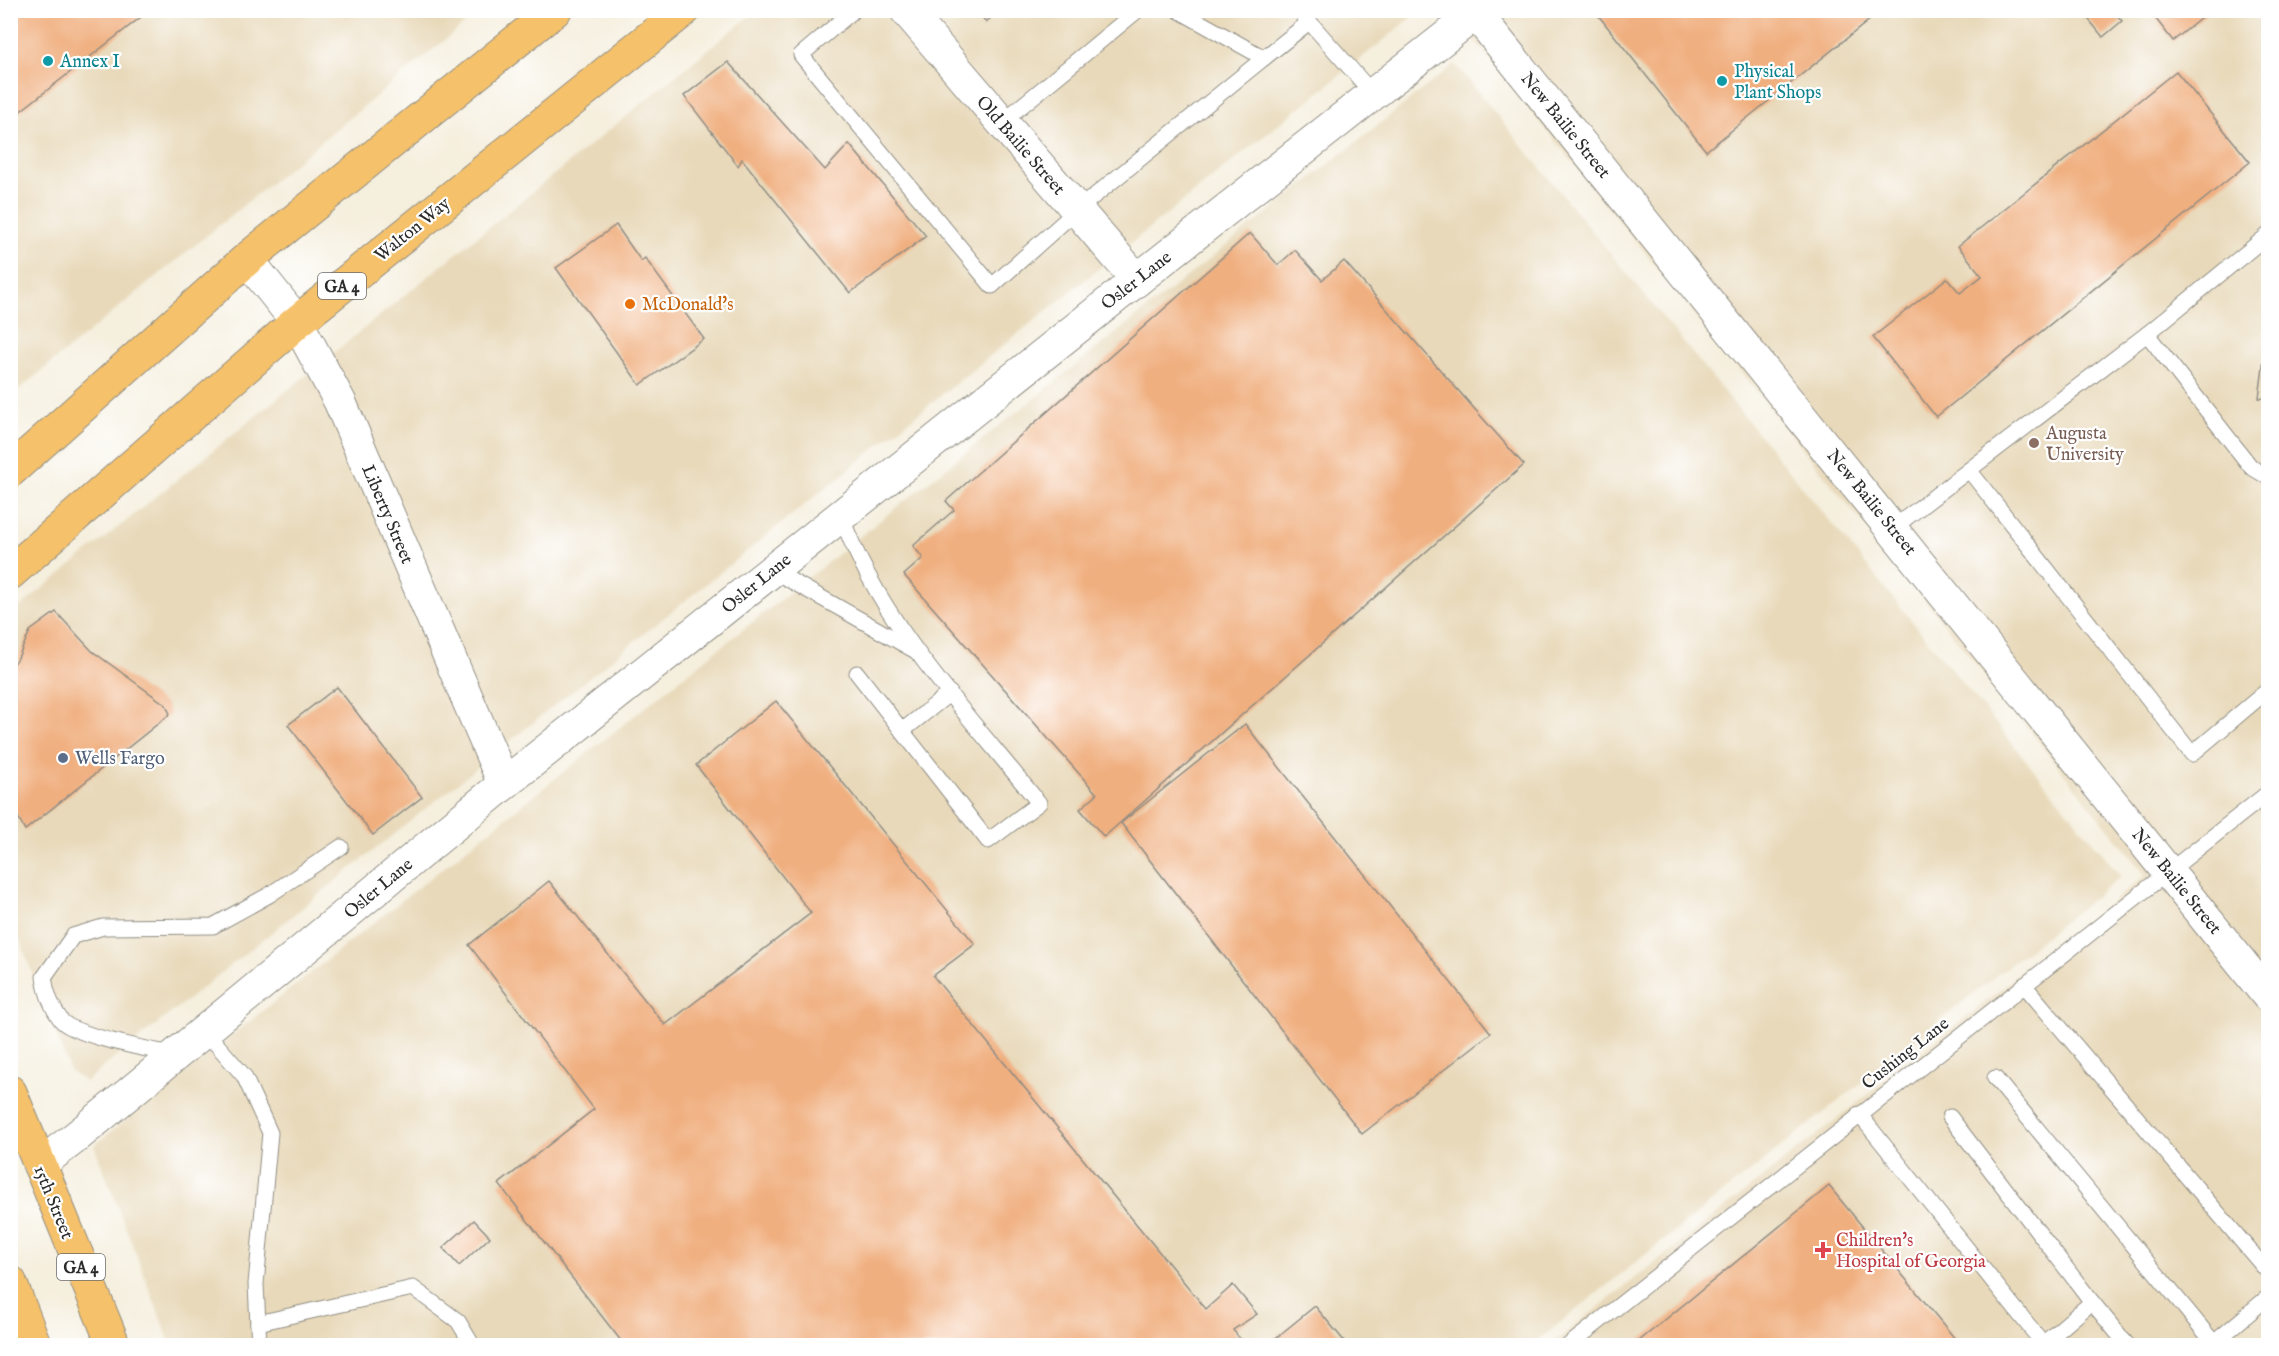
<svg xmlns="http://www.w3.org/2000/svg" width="2279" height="1356" font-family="'IM FELL English',serif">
  <rect width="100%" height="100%" fill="#fff"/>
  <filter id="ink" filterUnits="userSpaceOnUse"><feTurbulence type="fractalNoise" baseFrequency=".0167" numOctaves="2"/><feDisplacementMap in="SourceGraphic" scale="12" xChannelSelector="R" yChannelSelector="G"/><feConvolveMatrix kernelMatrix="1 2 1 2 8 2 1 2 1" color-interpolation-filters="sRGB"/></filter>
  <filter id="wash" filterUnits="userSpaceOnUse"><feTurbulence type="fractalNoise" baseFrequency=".008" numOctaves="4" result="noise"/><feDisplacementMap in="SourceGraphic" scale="24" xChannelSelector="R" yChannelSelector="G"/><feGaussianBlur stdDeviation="1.35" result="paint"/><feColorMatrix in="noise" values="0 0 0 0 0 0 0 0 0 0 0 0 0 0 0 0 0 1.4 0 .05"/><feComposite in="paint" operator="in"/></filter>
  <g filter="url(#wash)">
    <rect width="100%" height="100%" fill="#f5efde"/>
    <g fill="#e8d9ba">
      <path d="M 11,11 L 480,11 L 11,396 Z"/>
      <path d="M 756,11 L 1420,11 L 85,1082 L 70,1071 L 11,917 L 10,615 Z"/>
      <path d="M 1451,11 L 2268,11 L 2268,1345 L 1551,1345 L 2146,875 Z"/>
      <path d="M 1455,64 L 2121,876 L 1532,1345 L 171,1345 L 94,1145 Z"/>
    </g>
    <g id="blocks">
      <g fill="#f0af7f">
        <path d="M 10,10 L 150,10 L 14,116 L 10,111 Z"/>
        <path d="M 976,10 L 1000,10 L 986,22 Z"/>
        <path d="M 1594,10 L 1882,10 L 1706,151 Z"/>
        <path d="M 2081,10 L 2113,10 L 2122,21 L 2103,37 Z"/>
        <path d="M 2149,10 L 2211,10 L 2173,41 Z"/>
        <path d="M 728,62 L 825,170 L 849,144 L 926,236 L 850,293 L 742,159 L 738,166 L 684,96 Z"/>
        <path d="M 2176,71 L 2250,162 L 1936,417 L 1873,337 L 1947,278 L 1960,293 L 1982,276 L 1958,246 Z"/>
        <path d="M 616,225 L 641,261 L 645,258 L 704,339 L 640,385 L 556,268 Z"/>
        <path d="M 1250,233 L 1278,265 L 1295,250 L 1322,280 L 1344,261 L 1524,465 L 1104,837 L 1080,809 L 1097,794 L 904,575 L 923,558 L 913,546 L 954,510 L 946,501 Z"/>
        <path d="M 2267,336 L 2268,336 L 2268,399 L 2259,398 Z"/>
        <path d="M 56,612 L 92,651 L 166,705 L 170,714 L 25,830 L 10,802 L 10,665 L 17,660 L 30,631 Z"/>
        <path d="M 337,687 L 422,797 L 373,835 L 288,725 Z"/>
        <path d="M 776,701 L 975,944 L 933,976 L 1206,1309 L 1233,1285 L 1257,1314 L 1233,1330 L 1246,1346 L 625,1346 L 499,1184 L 594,1109 L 469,945 L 549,881 L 665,1025 L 811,913 L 696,765 Z"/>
        <path d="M 1245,724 L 1491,1033 L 1362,1134 L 1121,823 Z"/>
        <path d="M 1829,1186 L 1961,1346 L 1633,1346 Z"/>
        <path d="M 474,1220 L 490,1237 L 459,1266 L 443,1248 Z"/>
        <path d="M 1315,1306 L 1345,1342 L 1340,1346 L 1266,1346 Z"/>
      </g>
    </g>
  </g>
  <g filter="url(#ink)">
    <use href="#blocks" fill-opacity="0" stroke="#908d84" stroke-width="1.5"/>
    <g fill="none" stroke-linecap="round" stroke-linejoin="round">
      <g stroke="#908d84" stroke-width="17">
        <g id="lane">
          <path d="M 854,10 L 801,55 L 992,286 L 1077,210 L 1264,58 L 1178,10"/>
          <path d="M 1299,10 L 1373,94"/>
          <path d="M 1264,58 L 1309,22"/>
          <path d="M 1002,122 L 1138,10"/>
          <path d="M 2268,235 L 2147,334 L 2251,467 L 2268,477"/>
          <path d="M 1969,470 L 2192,754 L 2268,690"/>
          <path d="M 841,515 C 878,621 969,716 1039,803 L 988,841 L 857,673"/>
          <path d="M 1893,528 L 2147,334"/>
          <path d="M 772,570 L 914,650"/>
          <path d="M 902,731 L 950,693"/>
          <path d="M 2024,985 L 2268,1272"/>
          <path d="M 205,1031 L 244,1076 L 270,1133 L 256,1284 L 259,1346"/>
          <path d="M 176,1055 C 153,1050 73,1036 61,1020 C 52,1008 46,992 44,977 L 73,936 L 103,927 L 213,926 L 269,895 L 341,847"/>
          <path d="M 1995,1078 L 2214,1343 L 2268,1297"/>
          <path d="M 1859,1114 L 2045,1346"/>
          <path d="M 1950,1117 L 2092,1302"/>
          <path d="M 258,1323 L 413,1288 L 458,1321 L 473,1346"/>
          <path d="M 2043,1344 L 2092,1302 L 2128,1346"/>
          <path d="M 1568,1346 L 2268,793"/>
        </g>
      </g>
      <g stroke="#908d84" stroke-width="34">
        <g id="street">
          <path d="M 906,10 L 1137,280"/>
          <path d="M 1473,10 L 2268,996"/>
          <path d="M 247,259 L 297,322 L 340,402 L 504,784"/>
          <path d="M 39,1165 L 76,1137 L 504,784 L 1137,280 L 1480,10"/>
        </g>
      </g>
      <g stroke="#908d84" stroke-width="35">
        <g id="primary">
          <path d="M 10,471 L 247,259 L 555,10"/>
          <path d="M 10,573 L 297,322 L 684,10"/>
          <path d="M 10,1092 L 114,1346"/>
          <path d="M 10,1282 L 35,1346"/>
        </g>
      </g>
      <use href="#lane" stroke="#fff" stroke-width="15"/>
      <use href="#street" stroke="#fff" stroke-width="32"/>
      <use href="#primary" stroke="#f5c16b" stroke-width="33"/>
    </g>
  </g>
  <g fill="#0f9aa8" stroke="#fff" stroke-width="2">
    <circle cx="48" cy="61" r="6"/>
    <circle cx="1722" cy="81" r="6"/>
  </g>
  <circle fill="#e8710a" stroke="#fff" stroke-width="2" cx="630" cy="304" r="6"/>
  <circle fill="#8d6e63" stroke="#fff" stroke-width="2" cx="2034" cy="443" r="6"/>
  <circle fill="#5c6f8a" stroke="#fff" stroke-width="2" cx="63" cy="758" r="6"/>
  <path fill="#e0444e" stroke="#fff" stroke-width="2" d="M1820 1241h6v6h6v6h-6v6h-6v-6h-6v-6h6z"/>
  <g text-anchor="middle" stroke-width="4.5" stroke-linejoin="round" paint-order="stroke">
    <g fill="#fff" stroke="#6b6b6b" stroke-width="1.5">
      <rect x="318" y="273" width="48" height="26" rx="4.5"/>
      <rect x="57" y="1254" width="48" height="26" rx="4.5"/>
    </g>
    <g font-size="16" font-weight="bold" fill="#2b2b2b">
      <text x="342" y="292">GA 4</text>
      <text x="81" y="1273">GA 4</text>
    </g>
    <g font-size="18" fill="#0d838f" stroke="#fff" text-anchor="start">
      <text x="60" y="67">Annex I</text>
      <text x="1734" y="77">Physical<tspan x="1734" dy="21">Plant Shops</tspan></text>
    </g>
    <g font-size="18" fill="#2b2b2b" stroke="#fff">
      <text transform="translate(1566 125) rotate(51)" y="6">New Bailie Street</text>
      <text transform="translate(1021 145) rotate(49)" y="6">Old Bailie Street</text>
      <text transform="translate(412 229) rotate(-39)" y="6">Walton Way</text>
      <text transform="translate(1136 280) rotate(-38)" y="6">Osler Lane</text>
      <text transform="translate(1872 502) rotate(51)" y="6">New Bailie Street</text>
      <text transform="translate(388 514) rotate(67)" y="6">Liberty Street</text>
      <text transform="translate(756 583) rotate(-39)" y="6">Osler Lane</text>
      <text transform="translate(2177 881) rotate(51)" y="6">New Bailie Street</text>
      <text transform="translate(378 888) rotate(-40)" y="6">Osler Lane</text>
      <text transform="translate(1905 1053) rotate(-38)" y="6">Cushing Lane</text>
      <text transform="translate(54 1202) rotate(68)" y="6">15th Street</text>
    </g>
    <g font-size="18" fill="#c56008" stroke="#fff" text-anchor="start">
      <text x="642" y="310">McDonald's</text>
    </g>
    <g font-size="18" fill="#785e54" stroke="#fff" text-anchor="start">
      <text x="2046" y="439">Augusta<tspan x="2046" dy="21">University</tspan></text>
    </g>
    <g font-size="18" fill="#4e5e75" stroke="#fff" text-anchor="start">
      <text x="75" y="764">Wells Fargo</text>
    </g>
    <g font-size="18" fill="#be3a42" stroke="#fff" text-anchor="start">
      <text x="1836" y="1246">Children's<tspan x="1836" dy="21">Hospital of Georgia</tspan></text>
    </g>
  </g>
  <rect width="2279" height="1356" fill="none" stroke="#fff" stroke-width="36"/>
</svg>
